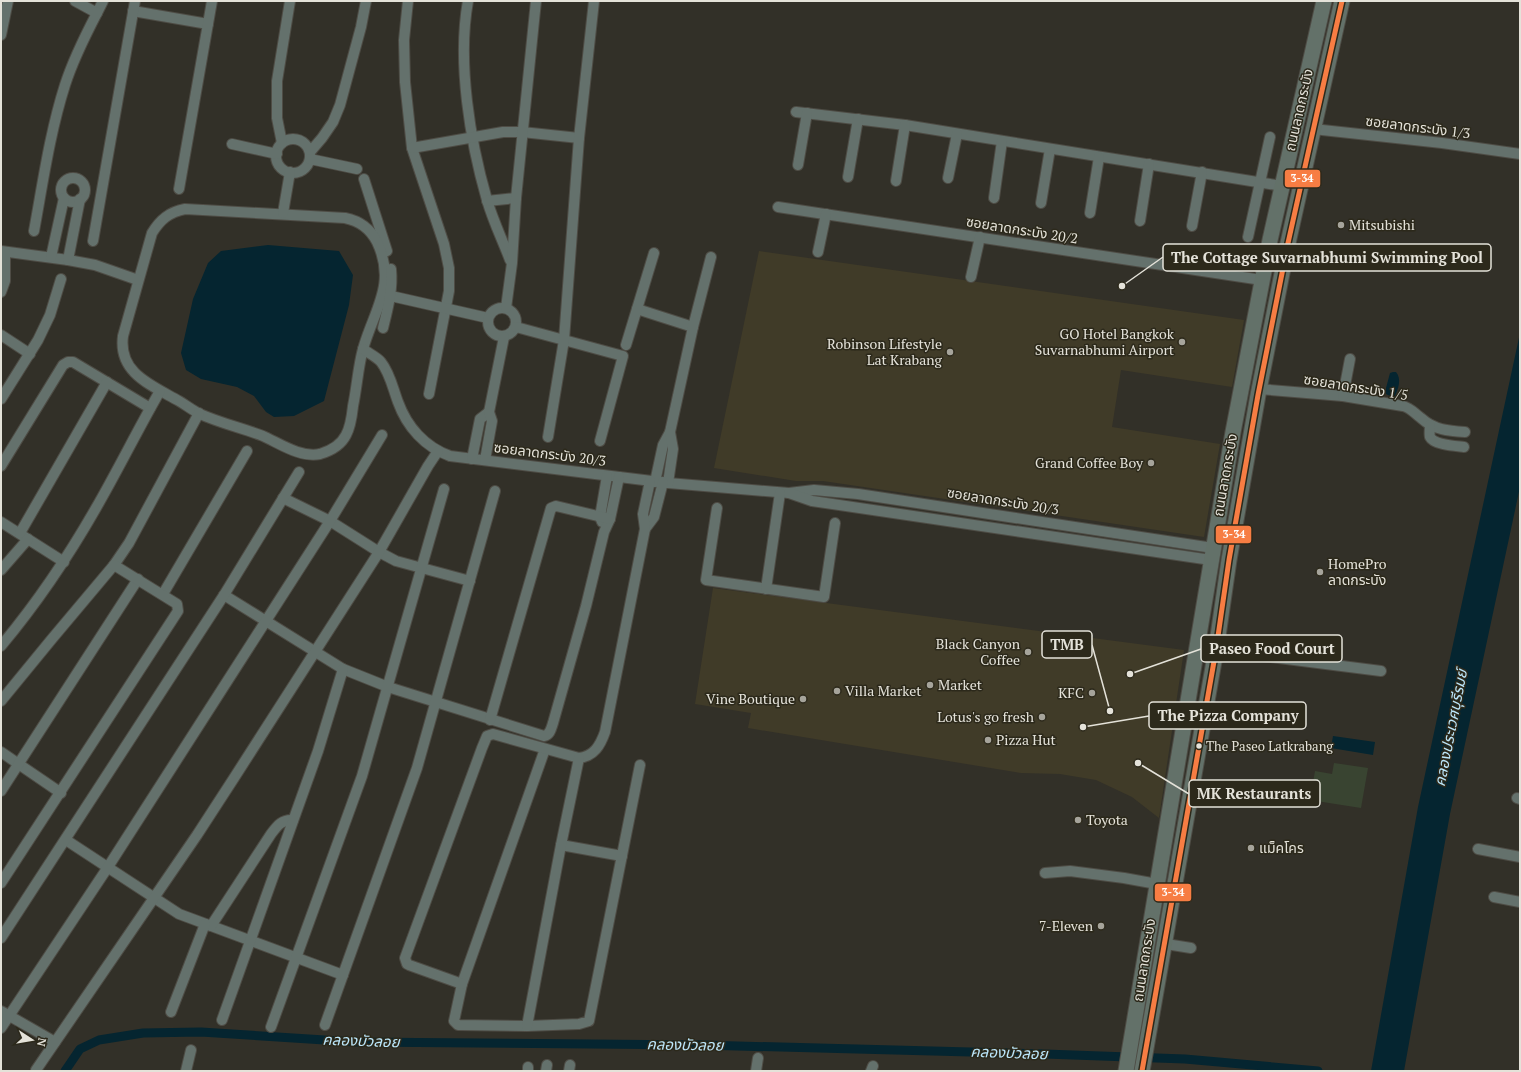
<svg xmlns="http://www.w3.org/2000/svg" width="1521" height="1072" font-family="'PT Serif','Noto Sans Thai',serif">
  <rect width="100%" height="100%" fill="#323028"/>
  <g fill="#403b28">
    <path d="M 759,251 L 1244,320 L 1232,387 L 1121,370 L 1112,427 L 1220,444 L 1204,537 L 823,481 L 796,481 L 714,468 Z"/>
    <path d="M 713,588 L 1184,650 L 1159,818 L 1132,797 L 1096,780 L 1060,774 L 1021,773 L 748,728 L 751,713 L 695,704 Z"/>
  </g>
  <path fill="#394431" d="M 1334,763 L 1368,768 L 1361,808 L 1310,800 L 1315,771 L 1332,774 Z"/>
  <g fill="#052530">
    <path d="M 268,245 L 339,251 L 353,275 L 349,305 L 324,401 L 294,416 L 274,417 L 266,412 L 254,396 L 237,387 L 201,379 L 186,370 L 181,353 L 193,299 L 208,263 L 221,251 Z"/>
    <path d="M 1520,333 L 1520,487 L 1450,814 L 1404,1071 L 1371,1071 L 1418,807 Z"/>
    <path d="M 1393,372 L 1396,372 C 1402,379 1398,389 1395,396 L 1392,397 L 1386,394 L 1386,388 L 1390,373 Z"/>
    <path d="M 1333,736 L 1375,742 L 1373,755 L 1331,748 Z"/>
  </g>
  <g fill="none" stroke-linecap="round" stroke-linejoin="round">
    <path stroke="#052530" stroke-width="9" d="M 65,1071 L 80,1049 L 99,1040 L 143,1033 L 201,1032 L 356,1042 L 702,1045 L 1045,1054 L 1185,1059 L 1318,1071"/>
    <g stroke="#4e4c45" stroke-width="12">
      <g id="minor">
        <path d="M 408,1 L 404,40 L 405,82 L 412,148 L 444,244 L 449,268 L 449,291 L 429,394"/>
        <path d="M 468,1 C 457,62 470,141 487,200 C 493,221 503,241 510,260"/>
        <path d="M 133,11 L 208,24"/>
        <path d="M 97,13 L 103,1"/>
        <path d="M 1,35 L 8,1"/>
        <path d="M 796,112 L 905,125 L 1282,186"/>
        <path d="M 1313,129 L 1442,143 L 1520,154"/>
        <circle cx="293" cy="156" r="17"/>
        <path d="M 282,143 L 277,118 L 277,81 L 290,1"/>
        <path d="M 232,144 L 277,154"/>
        <path d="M 412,148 L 503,132 L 522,132 L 579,138"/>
        <path d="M 310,152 L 322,138 L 333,122 L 340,105 L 361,27 L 366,1"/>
        <path d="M 310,159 L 357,169"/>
        <path d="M 798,165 L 807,113"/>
        <path d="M 848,177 L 858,119"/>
        <path d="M 948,178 L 957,134"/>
        <circle cx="73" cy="190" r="12"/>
        <path d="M 364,179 L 387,251"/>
        <path d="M 896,181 L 905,125"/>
        <path d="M 179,189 L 212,1"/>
        <path d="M 994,198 L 1002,141"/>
        <path d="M 487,201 L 516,198"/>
        <path d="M 1041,203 L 1050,149"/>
        <path d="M 778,207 L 1262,280"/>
        <path d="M 185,209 L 345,218 C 360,221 370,228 377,242 C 397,284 374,310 363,349 C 358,367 357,387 353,406 C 352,415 351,426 346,435 C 341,445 330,451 320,454 C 300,458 279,443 263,436 C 242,428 220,423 200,414 C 192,410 186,405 179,401 C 151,385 118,373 123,336 L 152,233 C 160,220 169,212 185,209 Z"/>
        <path d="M 283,213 L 290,172"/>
        <path d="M 1090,213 L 1099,157"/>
        <path d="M 1140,221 L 1149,164"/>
        <path d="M 1192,226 L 1202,172"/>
        <path d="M 34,231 C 43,182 50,132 65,85 C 73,60 85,36 97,13 L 75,1"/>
        <path d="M 1248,237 L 1270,137"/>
        <path d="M 93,241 L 135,1"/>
        <path d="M 1,251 L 68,260 L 95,265 L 138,280"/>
        <path d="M 818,252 L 826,214"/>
        <path d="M 51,257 L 64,198"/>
        <path d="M 68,260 L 80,199"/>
        <path d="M 971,277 L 980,237"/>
        <path d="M 1,292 L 5,281 L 5,252"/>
        <path d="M 391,296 L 488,318"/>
        <circle cx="502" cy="322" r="14"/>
        <path d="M 506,308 L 512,263 L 516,198 L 536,1"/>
        <path d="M 637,309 L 693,327"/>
        <path d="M 516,327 L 623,356 L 600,441"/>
        <path d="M 383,328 C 388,308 393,289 391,269"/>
        <path d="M 1,335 L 30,354"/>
        <path d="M 626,345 L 654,253"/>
        <path d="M 363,349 C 368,353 377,357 381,362 C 390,373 393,389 398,402 C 407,427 425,447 450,456 L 668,483 L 789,493 L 814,490 L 858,494 L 1213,548"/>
        <path d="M 1259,389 L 1343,396 L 1403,406 C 1411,408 1414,413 1421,418 C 1434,430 1449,431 1465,432"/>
        <path d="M 1343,396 L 1350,359"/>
        <path d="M 1,399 L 38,340 L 50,315 L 61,279"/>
        <path d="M 1430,425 C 1430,428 1429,434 1430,437 C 1434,445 1456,446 1464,447"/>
        <path d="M 548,437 L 564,340 L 579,138 L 594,1"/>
        <path d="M 472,459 L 480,419 L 489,412"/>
        <path d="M 485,460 L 492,421 L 489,412 L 504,337"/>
        <path d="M 1,466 L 63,365 L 68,362 L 73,362 L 150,408"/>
        <path d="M 655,482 L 663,445 L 670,432 L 693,327 L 711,257"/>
        <path d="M 668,483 L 673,449 L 670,432"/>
        <path d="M 789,493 L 812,501 L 1211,560"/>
        <path d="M 283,498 L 330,521 L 379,552 L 396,561 L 470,581"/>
        <path d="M 717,508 L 706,580 L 824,597 L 835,523"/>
        <path d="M 1,522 L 64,562"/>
        <path d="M 602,522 L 600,517 L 607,476"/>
        <path d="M 645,529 L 654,517 L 663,482"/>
        <path d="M 20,533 L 107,382"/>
        <path d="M 1,570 L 28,539"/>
        <path d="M 766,589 L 780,493"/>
        <path d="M 163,594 L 247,451"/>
        <path d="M 224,595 L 343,669 L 388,687 L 544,736 C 550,735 551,729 553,723 L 586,606 L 604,532 L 610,519 L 619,477"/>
        <path d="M 1,646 C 37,603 68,557 96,508 C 118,470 138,429 160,391"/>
        <path d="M 1216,650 L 1381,671"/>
        <path d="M 1,701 L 51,640 L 114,565 L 129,543 L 199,413"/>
        <path d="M 490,720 L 551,508 L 556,506 L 610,519"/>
        <path d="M 545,749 L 462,984 L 454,1021 L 458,1025 L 527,1026 L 579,1024 L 589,1021 L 640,765"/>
        <path d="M 1,752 L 61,793"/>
        <path d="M 1,791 L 138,579"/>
        <path d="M 1517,798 L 1520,799"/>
        <path d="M 66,840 L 179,914 L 343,975"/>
        <path d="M 561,845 L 622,856"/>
        <path d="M 1478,849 L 1520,857"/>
        <path d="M 1045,873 L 1070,871 L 1124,878 L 1157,884"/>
        <path d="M 1,883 L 178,611 L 177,604 L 114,565"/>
        <path d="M 1494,897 L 1520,902"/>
        <path d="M 211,926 L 271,834 C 277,826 282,819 293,820"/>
        <path d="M 1,938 L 224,595 L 299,472"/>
        <path d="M 1166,944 L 1191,948"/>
        <path d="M 462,984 L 409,965 L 407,964 L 405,958 L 482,748 L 487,736 L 493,734 L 579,758 C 594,756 600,746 605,732 L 645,529 L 643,514 L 650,481"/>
        <path d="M 1,1011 L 55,1042"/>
        <path d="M 171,1012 L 205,924"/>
        <path d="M 222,1020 L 318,751 L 343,669"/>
        <path d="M 325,1025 L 417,768 L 495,491"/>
        <path d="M 527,1026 L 561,845 L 579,758"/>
        <path d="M 271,1027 L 362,776 L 444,489"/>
        <path d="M 1,1028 L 108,867 L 330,521 L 382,435"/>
        <path d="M 36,1070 L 197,835 L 234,778 L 379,552 L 428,466 L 438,451"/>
        <path d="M 186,1071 L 191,1050"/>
        <path d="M 528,1071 L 528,1067"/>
        <path d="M 546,1071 L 547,1065"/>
        <path d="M 569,1071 L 570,1065"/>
        <path d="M 756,1071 L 758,1058"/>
        <path d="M 871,1071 L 873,1066"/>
      </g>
    </g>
    <g stroke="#4e4c45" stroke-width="17">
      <g id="primary">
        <path d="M 1126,1071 L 1233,432 L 1270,240 L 1324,1"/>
        <path d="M 1142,1071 L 1216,650 L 1229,560 L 1258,395 L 1288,243 L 1342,1"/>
      </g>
    </g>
    <use href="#minor" stroke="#64716c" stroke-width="10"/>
    <use href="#primary" stroke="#637169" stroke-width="15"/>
    <g stroke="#2c291b" stroke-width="8">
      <path id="bus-1" d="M 1142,1071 L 1216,650 L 1229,560 L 1258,395 L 1288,243 L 1342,1"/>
    </g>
    <use href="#bus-1" stroke="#f77d43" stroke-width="5"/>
  </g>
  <g fill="#a6a49b" stroke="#2c291b" stroke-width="1.5">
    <circle cx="1341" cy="225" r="4"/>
    <circle cx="1182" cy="342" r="4"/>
    <circle cx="950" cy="352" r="4"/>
    <circle cx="1151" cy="463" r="4"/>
    <circle cx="1320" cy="572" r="4"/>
    <circle cx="1028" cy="652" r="4"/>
    <circle cx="930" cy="685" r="4"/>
    <circle cx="837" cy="691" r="4"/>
    <circle cx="1092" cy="693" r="4"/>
    <circle cx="803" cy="699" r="4"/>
    <circle cx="1042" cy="717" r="4"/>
    <circle cx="988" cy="740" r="4"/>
    <circle cx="1078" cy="820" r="4"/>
    <circle cx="1251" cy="848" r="4"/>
    <circle cx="1101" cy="926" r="4"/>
  </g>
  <circle fill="#e4e2d9" stroke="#2c291b" stroke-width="1.5" cx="1199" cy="746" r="3.5"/>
  <g text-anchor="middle" stroke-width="3" stroke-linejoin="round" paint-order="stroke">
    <g font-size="13" fill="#e4e2d9" stroke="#2c291b" text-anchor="start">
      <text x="1206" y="751">The Paseo Latkrabang</text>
    </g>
    <g font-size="14" fill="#e4e2d9" stroke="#2c291b">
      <text transform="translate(1299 110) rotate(-77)" y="5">ถนนลาดกระบัง</text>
      <text transform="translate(1418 127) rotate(7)" y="5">ซอยลาดกระบัง 1/3</text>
      <text transform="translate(1022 230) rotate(9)" y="5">ซอยลาดกระบัง 20/2</text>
      <text transform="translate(1356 387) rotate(9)" y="5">ซอยลาดกระบัง 1/5</text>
      <text transform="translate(550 454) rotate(7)" y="5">ซอยลาดกระบัง 20/3</text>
      <text transform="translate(1225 475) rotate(-80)" y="5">ถนนลาดกระบัง</text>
      <text transform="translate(1003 501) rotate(9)" y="5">ซอยลาดกระบัง 20/3</text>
      <text transform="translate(1144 960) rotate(-81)" y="5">ถนนลาดกระบัง</text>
    </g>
    <g font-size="14" fill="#e4e2d9" stroke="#2c291b" text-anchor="end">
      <text x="1349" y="230" text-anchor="start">Mitsubishi</text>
      <text x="1174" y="339">GO Hotel Bangkok<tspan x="1174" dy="16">Suvarnabhumi Airport</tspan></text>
      <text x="942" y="349">Robinson Lifestyle<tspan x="942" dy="16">Lat Krabang</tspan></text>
      <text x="1143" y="468">Grand Coffee Boy</text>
      <text x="1328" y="569" text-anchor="start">HomePro<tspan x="1328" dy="16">ลาดกระบัง</tspan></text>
      <text x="1020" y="649">Black Canyon<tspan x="1020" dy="16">Coffee</tspan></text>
      <text x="938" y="690" text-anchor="start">Market</text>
      <text x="845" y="696" text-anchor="start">Villa Market</text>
      <text x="1084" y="698">KFC</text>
      <text x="795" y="704">Vine Boutique</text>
      <text x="1034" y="722">Lotus's go fresh</text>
      <text x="996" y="745" text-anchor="start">Pizza Hut</text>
      <text x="1086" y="825" text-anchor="start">Toyota</text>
      <text x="1259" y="853" text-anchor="start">แม็คโคร</text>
      <text x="1093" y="931">7-Eleven</text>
    </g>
    <g font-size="15" font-style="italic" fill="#bce7fb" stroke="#2c291b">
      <text transform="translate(1451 728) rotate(-79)" y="5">คลองประเวศบุรีรมย์</text>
      <text transform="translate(361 1041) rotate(2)" y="5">คลองบัวลอย</text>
      <text transform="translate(685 1045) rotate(1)" y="5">คลองบัวลอย</text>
      <text transform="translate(1009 1053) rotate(2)" y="5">คลองบัวลอย</text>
    </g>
  </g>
  <path fill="none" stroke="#e4e2d9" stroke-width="1.5" d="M1122 286L1163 257M1110 711L1092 645M1130 674L1201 649M1083 727L1149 716M1138 763L1189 794"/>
  <g fill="#e4e2d9" stroke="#2c291b" stroke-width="1.5">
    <circle cx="1122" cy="286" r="4"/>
    <circle cx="1110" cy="711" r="4"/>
    <circle cx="1130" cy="674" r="4"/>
    <circle cx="1083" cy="727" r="4"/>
    <circle cx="1138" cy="763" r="4"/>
  </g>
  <g fill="#2c291b" stroke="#e4e2d9" stroke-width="1.5">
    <rect x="1163" y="244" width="328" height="27" rx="4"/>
    <rect x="1042" y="631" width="50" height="27" rx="4"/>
    <rect x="1201" y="635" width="141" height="27" rx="4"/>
    <rect x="1149" y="702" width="157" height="27" rx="4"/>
    <rect x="1189" y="780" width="131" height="27" rx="4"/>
  </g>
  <g font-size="15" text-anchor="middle" font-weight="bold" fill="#e4e2d9">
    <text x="1327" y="263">The Cottage Suvarnabhumi Swimming Pool</text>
    <text x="1067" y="650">TMB</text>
    <text x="1272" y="654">Paseo Food Court</text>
    <text x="1228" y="721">The Pizza Company</text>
    <text x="1254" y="799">MK Restaurants</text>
  </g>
  <g stroke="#2c291b" stroke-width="1.5">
    <rect x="1284" y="169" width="37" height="19" rx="4" fill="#f77d43"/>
    <rect x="1215" y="525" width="37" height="19" rx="4" fill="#f77d43"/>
    <rect x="1154" y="883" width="38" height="19" rx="4" fill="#f77d43"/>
  </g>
  <g font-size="11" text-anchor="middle" font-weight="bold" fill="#fff">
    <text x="1302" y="182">3-34</text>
    <text x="1234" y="538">3-34</text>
    <text x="1173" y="896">3-34</text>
  </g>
  <rect width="1521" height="1072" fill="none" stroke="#e4e2d9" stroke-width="4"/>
  <g transform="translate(32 1040) rotate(102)" stroke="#2c291b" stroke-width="3" paint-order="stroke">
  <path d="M0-3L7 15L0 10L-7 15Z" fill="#e4e2d9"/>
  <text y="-6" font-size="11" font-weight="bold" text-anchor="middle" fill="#e4e2d9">N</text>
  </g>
</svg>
